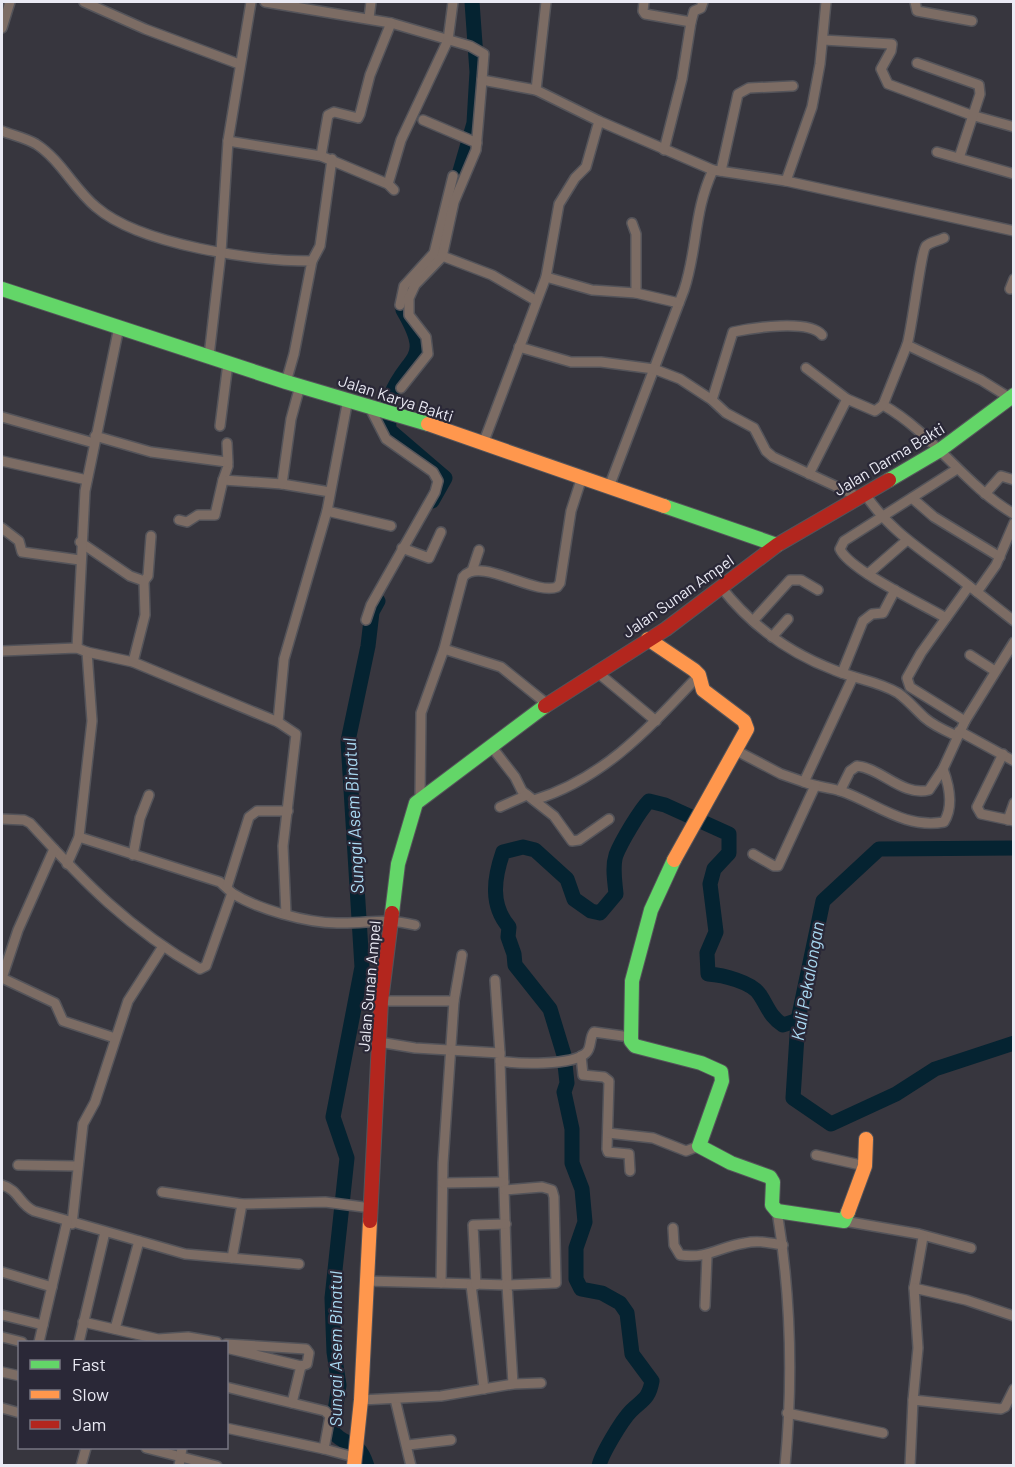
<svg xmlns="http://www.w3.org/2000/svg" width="1015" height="1467" font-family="Barlow,sans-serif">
  <rect width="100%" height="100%" fill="#37363e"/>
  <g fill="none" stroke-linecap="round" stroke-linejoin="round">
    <g stroke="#052331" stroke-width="15">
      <path d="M 451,202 L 474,123 L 477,72 L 472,2"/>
      <path d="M 406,290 L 403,310 C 434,363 407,353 390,397 C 386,406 389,421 389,430 L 445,478 L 432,501"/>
      <path d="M 1014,848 L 879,849 L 823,901 L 798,1020 L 793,1098 L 831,1124 L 896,1094 L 935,1069 L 1014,1043"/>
      <path d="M 367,1466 C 357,1436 348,1450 332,1431 L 339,1385 L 334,1352 L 332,1298 L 347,1158 L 333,1117 L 362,967 L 348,741 L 368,646 L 372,612 L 378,601"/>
      <path d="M 599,1466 C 601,1455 622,1420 631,1411 C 642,1400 649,1399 652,1381 L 632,1354 L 627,1313 L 620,1303 L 602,1293 L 581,1289 L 576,1279 L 576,1248 L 585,1222 L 582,1189 L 572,1163 L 572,1129 L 564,1092 L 567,1083 L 564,1055 L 550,1009 L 515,965 L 514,954 L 508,937 L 509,927 C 490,905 494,878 503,852 L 523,847 L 535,850 L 567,879 L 574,899 L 591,911 L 600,913 L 616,894 C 615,882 612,867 616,855 C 621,842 640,810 649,801 L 665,805 L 729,834 L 729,853 L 714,869 L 710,884 L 716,932 L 707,953 L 708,974 C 723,975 752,982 760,995 C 768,1007 770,1017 783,1025 L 798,1020"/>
    </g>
    <g stroke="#54545a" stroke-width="12">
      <g id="street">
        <path d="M 84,2 L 145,29 L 239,64"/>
        <path d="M 265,2 L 391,23 L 470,46 L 484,54 L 482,80 L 536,90"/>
        <path d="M 546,2 L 536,90 L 599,121 L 713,170 C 693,213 698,248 684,290 L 609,487"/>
        <path d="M 644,2 L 643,11 L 645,14 L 691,22 L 682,79 L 664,150"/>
        <path d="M 915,2 L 917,11 L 972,21"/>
        <path d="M 369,18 L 371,2"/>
        <path d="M 691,22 L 694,11 L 701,8 L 703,2"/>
        <path d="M 2,28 L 10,2"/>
        <path d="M 823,40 L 892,44 L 891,51 L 881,69 L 888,84 L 971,115 L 1014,127"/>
        <path d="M 917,63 L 979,85 L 980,94 L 959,158"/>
        <path d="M 423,120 L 477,143"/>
        <path d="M 2,131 C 12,135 26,138 36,144 C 61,160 74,189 96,207 C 140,245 254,261 312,261 L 294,354 L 286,382"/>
        <path d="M 228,141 L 321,156 L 388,184 L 394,190"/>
        <path d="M 937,152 L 1014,174"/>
        <path d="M 321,156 L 328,115 L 334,112 L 358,118 L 360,114 L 370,75 L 391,23"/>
        <path d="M 713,170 L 786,181 L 1014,231"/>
        <path d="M 721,171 L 738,94 L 749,88 L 793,86"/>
        <path d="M 786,181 L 812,107 L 820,64 L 826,2"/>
        <path d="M 388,184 L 401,140 L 448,40 L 453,2"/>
        <path d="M 632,223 L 636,234 L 636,293"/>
        <path d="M 944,238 C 938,241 930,242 926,246 C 921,251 912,329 907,345 L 981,380 L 1010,398"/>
        <path d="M 437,254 L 492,275 L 535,300"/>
        <path d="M 312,261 L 320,246 L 332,159"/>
        <path d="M 546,277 L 592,290 L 636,293 L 679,303"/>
        <path d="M 1010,289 L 1014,279"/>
        <path d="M 400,305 L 404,286 L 434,253 L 453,176"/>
        <path d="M 907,345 L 883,405 C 933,433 964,485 1014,514"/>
        <path d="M 519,347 L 571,362 L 601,362 L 654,369 L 680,379 L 712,400 L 726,413 L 754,428 L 766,451 L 773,457 L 859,497"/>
        <path d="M 209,356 L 221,252 L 228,141 L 251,2"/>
        <path d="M 806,368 L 847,399 L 875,411 L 883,405"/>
        <path d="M 401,388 L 428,354 L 426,337 L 409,315 L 409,298 L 415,285 L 442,257 L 454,202 L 476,150 L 482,80"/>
        <path d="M 712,400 L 733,332 C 752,328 809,319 822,335"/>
        <path d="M 2,417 L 94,443"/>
        <path d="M 220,426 L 228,363"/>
        <path d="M 95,436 L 151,452 L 227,462 L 228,466 L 223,480 L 282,484 L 330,492"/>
        <path d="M 227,443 L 228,463"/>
        <path d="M 483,444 L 546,277 L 559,204 L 575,178 L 586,167 L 599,121"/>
        <path d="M 2,461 L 87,480"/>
        <path d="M 809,474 L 847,399"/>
        <path d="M 282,484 L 291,419 L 300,386"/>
        <path d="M 985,494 L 1001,476 L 1014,480"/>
        <path d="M 912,498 L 934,517 L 1000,557"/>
        <path d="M 327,511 L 391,526"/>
        <path d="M 179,520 L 187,522 L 198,515 L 215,515 L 223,480"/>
        <path d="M 2,528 L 19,541 L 22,552 L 80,560"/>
        <path d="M 80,542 L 130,576 L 144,581 L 148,576 L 151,536"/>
        <path d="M 402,548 L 429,558 L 441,532"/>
        <path d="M 472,571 L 479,550"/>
        <path d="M 868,574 L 906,541"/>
        <path d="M 969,586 L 977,592 L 996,565 L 1014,523"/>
        <path d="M 721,587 C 750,624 789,653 834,670 C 855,679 878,681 898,693 C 908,700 916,710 925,718 C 934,726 946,731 957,736"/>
        <path d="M 977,592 L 1014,621"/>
        <path d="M 946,618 C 924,605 849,570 840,549 L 844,541 L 957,469"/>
        <path d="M 366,620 L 371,605 L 435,492 L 438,481 L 433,472 L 386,439 L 368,404"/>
        <path d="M 753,621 L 790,580 L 801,580 L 818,590"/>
        <path d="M 772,637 L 788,619"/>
        <path d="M 77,648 L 85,491 L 119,327"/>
        <path d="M 444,649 L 501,667 L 547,704"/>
        <path d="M 2,651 L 77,648 L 87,652 L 92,721 L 79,837 L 220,882 L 232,893"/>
        <path d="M 87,652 L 133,662 L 278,722"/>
        <path d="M 970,655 L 995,671"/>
        <path d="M 133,662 L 145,615 L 144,581"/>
        <path d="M 597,672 L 656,721"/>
        <path d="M 842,673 L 863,621 L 872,614 L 883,613 L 895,590"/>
        <path d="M 965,721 L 1014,642"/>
        <path d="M 959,731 L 1014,761"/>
        <path d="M 491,746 L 515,777 L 522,791 L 554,816 L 572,841 L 579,840 L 609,819"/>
        <path d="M 735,750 L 781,774 L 804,782 L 853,677"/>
        <path d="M 1003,754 L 977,807 L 981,814 L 1014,821"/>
        <path d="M 804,782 C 816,787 828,787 841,791 C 876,803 904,829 944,822 C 954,806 949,785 943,769"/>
        <path d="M 840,791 L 850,771 L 857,766 C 881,768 903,797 929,790 L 943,769 L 965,721 L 910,687 L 907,678 L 921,653 L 969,586 C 931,555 893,536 865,494"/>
        <path d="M 420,798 L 421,713 L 444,649 L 463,577 C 480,556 535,596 557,587 L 560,583 L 571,511 L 582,477"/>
        <path d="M 534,800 C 604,779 650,727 699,675"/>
        <path d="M 500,807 L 527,795"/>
        <path d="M 2,819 L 24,820 L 30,823 C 84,882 129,929 200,969 L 206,966 L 232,893 C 257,909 307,923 337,923 C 369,924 382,917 415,925"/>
        <path d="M 1008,820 L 1014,803"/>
        <path d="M 54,849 L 18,930 L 2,978 L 55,1003 L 63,1021 L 115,1038"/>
        <path d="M 753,854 L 774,866 L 778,866 L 815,786"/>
        <path d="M 133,855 L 140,818 L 149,795"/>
        <path d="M 67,864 L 79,837"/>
        <path d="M 227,887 L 249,817 L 257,811 L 288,811"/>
        <path d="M 286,914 L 283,846 L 296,734 L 278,722 L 284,659 L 327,511 L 348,399"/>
        <path d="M 495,980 L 500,1053"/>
        <path d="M 381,1001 L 454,1001 L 462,955"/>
        <path d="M 454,1001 L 443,1163 L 441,1283 L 507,1285 L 500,1061"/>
        <path d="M 379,1042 L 415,1048 L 500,1053 L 500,1061 C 518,1064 572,1066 586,1053 C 592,1048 589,1038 594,1032 L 630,1037"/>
        <path d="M 581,1056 L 583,1075 L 604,1077 L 609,1081 L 607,1149 L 608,1152 L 629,1154 L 630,1171"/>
        <path d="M 608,1133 L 653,1138 L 686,1151 L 699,1146"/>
        <path d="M 816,1155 L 865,1166"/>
        <path d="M 18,1165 L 77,1166"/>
        <path d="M 443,1183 L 504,1182"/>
        <path d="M 2,1185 C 19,1190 19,1204 34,1211 L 185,1254 L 299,1264"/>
        <path d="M 505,1190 L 542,1187 L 552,1190 L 554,1197 L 556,1283 L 507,1285 L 513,1384"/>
        <path d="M 162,1192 L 242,1204"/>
        <path d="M 777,1211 C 791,1295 793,1381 785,1466"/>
        <path d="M 844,1221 L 919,1234 L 971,1248"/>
        <path d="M 72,1224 L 83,1124 L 95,1102 L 128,1001 L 162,948"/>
        <path d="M 673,1228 L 674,1245 L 680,1255 C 709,1259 718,1247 745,1243 C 758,1240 770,1243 783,1245"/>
        <path d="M 232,1258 L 242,1204 L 325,1202 L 371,1208"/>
        <path d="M 2,1272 L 52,1287"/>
        <path d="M 366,1281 L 441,1283"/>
        <path d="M 471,1285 L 484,1389"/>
        <path d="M 476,1285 L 473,1225 L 506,1224"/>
        <path d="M 914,1288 L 923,1237"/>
        <path d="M 705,1306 L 707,1256"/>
        <path d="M 2,1315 L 43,1325"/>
        <path d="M 83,1322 L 158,1339 L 188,1337 L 217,1342"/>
        <path d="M 115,1329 L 139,1241"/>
        <path d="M 2,1337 L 22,1342"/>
        <path d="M 39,1342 L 67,1222"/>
        <path d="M 79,1342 L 105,1232"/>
        <path d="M 226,1344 L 306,1349 L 309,1353 L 307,1364 L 301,1366 L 226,1348"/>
        <path d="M 2,1372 L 20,1376"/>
        <path d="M 226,1387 L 325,1411 L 330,1416 L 324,1449 L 354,1457"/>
        <path d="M 395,1399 L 411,1466"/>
        <path d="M 361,1400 L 441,1396 L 513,1384 L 541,1383"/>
        <path d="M 913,1400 L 918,1348 L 914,1288 L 966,1300 L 1014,1316"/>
        <path d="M 292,1403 L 301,1366"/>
        <path d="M 2,1408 L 20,1413"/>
        <path d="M 787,1413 L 883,1433"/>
        <path d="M 226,1428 L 324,1449"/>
        <path d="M 408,1445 L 451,1440"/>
        <path d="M 146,1448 L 217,1466"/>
        <path d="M 81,1466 L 86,1448"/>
        <path d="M 179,1466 L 182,1448"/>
        <path d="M 910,1466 L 913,1400 L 1001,1409 L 1005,1407 L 1014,1389"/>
      </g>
    </g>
    <g stroke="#54545a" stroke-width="16">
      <g id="fast">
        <path d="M 2,289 L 286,382 L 428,424"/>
        <path d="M 889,480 L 940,450 L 1014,395"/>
        <path d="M 664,506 L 777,545"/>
        <path d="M 674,860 L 651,910 L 632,981 L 631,1041 L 635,1046 L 701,1063 L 721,1072 L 722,1081 L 699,1146 L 731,1163 L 770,1177 L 773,1182 L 772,1205 L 777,1211 L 844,1221 L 848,1212"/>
        <path d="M 392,913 L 398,864 L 416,803 L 545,706"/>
      </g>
    </g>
    <g stroke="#54545a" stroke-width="16">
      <g id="slow">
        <path d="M 428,424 L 664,506"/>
        <path d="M 648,639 L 694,670 L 699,675 L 703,690 L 744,721 L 747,729 L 674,860"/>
        <path d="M 848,1212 L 865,1166 L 866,1139"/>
        <path d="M 354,1466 L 361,1400 L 370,1221"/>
      </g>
    </g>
    <g stroke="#54545a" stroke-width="16">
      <g id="jam">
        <path d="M 545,706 L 666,629 L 777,545 L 889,480"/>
        <path d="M 370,1221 L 381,1001 L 392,913"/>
      </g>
    </g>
    <use href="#street" stroke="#7c6c64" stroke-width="9"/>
    <use href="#fast" stroke="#63d668" stroke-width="14"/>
    <use href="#slow" stroke="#ff974d" stroke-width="14"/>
    <use href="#jam" stroke="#b3261e" stroke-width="14"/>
  </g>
  <g text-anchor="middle" stroke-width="4.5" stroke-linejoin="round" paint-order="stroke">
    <g font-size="16" fill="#eaeaf4" stroke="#2a2837">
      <text transform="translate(396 398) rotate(18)" y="6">Jalan Karya Bakti</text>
      <text transform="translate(889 459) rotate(-31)" y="6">Jalan Darma Bakti</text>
      <text transform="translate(678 596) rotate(-35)" y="6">Jalan Sunan Ampel</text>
      <text transform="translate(369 986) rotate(-85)" y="6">Jalan Sunan Ampel</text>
    </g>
    <g font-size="18" font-style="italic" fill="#a9d9f2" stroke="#2a2837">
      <text transform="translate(354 816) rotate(-93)" y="6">Sungai Asem Binatul</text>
      <text transform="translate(808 981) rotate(-80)" y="6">Kali Pekalongan</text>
      <text transform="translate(336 1349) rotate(-90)" y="6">Sungai Asem Binatul</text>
    </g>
  </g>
  <rect width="1015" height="1467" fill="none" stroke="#eaeaf4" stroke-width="6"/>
  <rect x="18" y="1341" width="210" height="108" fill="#2a2837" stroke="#777683" stroke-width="1.5"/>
  <rect x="30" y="1360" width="30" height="9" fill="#63d668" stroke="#777683" stroke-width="1.5"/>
  <text x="72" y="1371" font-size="18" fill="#eaeaf4">Fast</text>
  <rect x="30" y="1390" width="30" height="9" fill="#ff974d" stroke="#777683" stroke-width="1.5"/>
  <text x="72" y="1401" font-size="18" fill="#eaeaf4">Slow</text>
  <rect x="30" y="1420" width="30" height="9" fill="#b3261e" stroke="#777683" stroke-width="1.5"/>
  <text x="72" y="1431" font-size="18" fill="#eaeaf4">Jam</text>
</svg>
